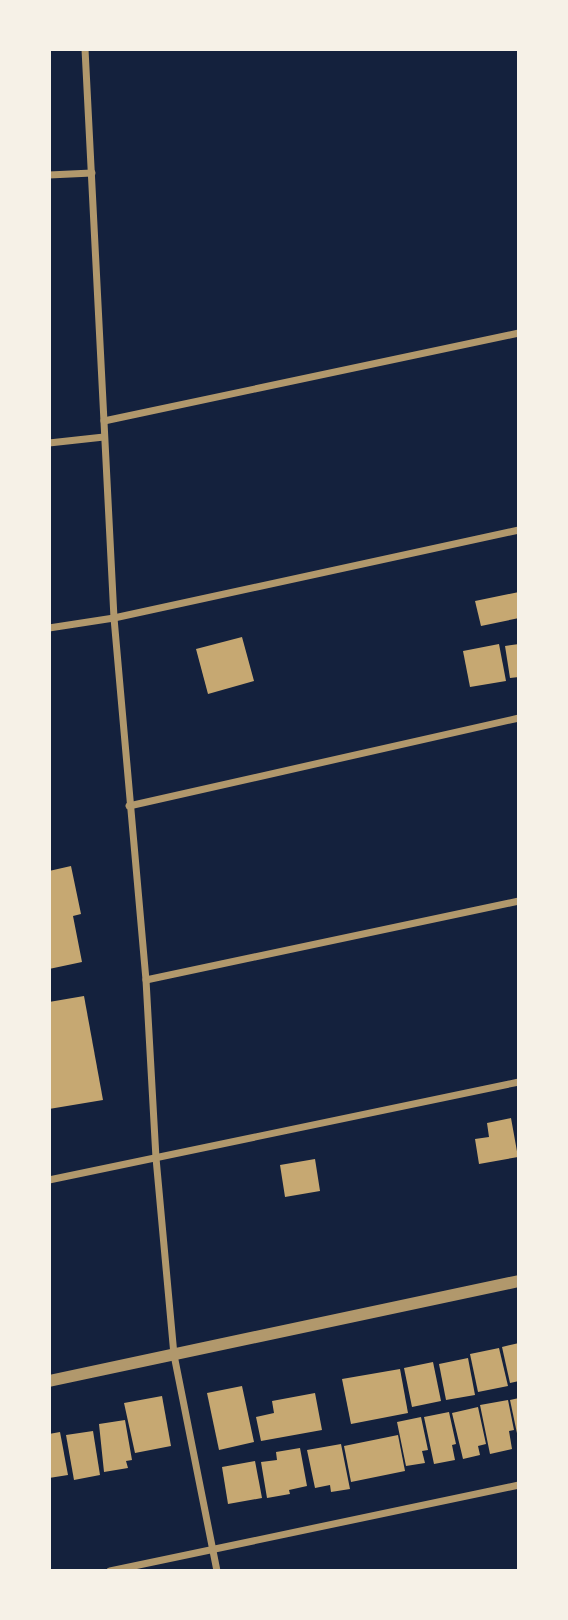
<svg xmlns="http://www.w3.org/2000/svg" width="568" height="1620" font-family="Overpass,sans-serif">
  <rect width="100%" height="100%" fill="#14213d"/>
  <g fill="#c6a872">
    <path d="M 519,592 L 519,618 L 481,626 L 475,601 Z"/>
    <path d="M 242,637 L 254,681 L 208,694 L 196,649 Z"/>
    <path d="M 499,644 L 506,681 L 470,687 L 463,651 Z"/>
    <path d="M 519,644 L 519,677 L 510,678 L 505,646 Z"/>
    <path d="M 71,866 L 81,914 L 73,916 L 82,962 L 49,969 L 49,871 Z"/>
    <path d="M 84,996 L 103,1100 L 49,1109 L 49,1002 Z"/>
    <path d="M 511,1118 L 518,1157 L 479,1164 L 475,1139 L 489,1137 L 487,1123 Z"/>
    <path d="M 315,1159 L 320,1191 L 285,1197 L 280,1165 Z"/>
    <path d="M 519,1343 L 519,1381 L 510,1383 L 502,1347 Z"/>
    <path d="M 499,1348 L 508,1386 L 478,1392 L 470,1354 Z"/>
    <path d="M 468,1358 L 475,1395 L 446,1400 L 439,1364 Z"/>
    <path d="M 433,1362 L 441,1401 L 412,1407 L 404,1368 Z"/>
    <path d="M 400,1369 L 408,1413 L 351,1424 L 342,1379 Z"/>
    <path d="M 242,1386 L 254,1442 L 219,1450 L 207,1393 Z"/>
    <path d="M 315,1393 L 322,1430 L 261,1441 L 256,1417 L 274,1413 L 272,1401 Z"/>
    <path d="M 162,1396 L 171,1446 L 135,1453 L 124,1403 Z"/>
    <path d="M 519,1398 L 519,1438 L 518,1438 L 510,1400 Z"/>
    <path d="M 508,1400 L 514,1430 L 509,1431 L 512,1449 L 490,1454 L 480,1405 Z"/>
    <path d="M 478,1407 L 486,1444 L 478,1446 L 480,1455 L 463,1459 L 452,1413 Z"/>
    <path d="M 449,1412 L 456,1444 L 452,1445 L 455,1460 L 434,1464 L 424,1417 Z"/>
    <path d="M 421,1417 L 428,1450 L 422,1451 L 425,1463 L 406,1466 L 397,1422 Z"/>
    <path d="M 125,1420 L 132,1460 L 126,1461 L 128,1468 L 104,1472 L 99,1424 Z"/>
    <path d="M 93,1431 L 100,1475 L 74,1480 L 66,1435 Z"/>
    <path d="M 60,1432 L 68,1475 L 49,1478 L 49,1434 Z"/>
    <path d="M 398,1435 L 405,1471 L 351,1482 L 344,1446 Z"/>
    <path d="M 341,1444 L 350,1489 L 331,1492 L 330,1485 L 315,1488 L 307,1450 Z"/>
    <path d="M 300,1448 L 307,1486 L 289,1490 L 290,1494 L 267,1498 L 261,1462 L 277,1460 L 276,1452 Z"/>
    <path d="M 255,1461 L 262,1498 L 228,1504 L 222,1467 Z"/>
  </g>
  <g fill="none" stroke-linecap="round" stroke-linejoin="round">
    <g stroke="#b1986c" stroke-width="7">
      <path d="M 85,49 L 114,618 L 146,980 L 156,1158 L 174,1355 L 217,1571"/>
      <path d="M 49,175 L 92,173"/>
      <path d="M 104,421 L 519,333"/>
      <path d="M 49,443 L 104,437"/>
      <path d="M 49,628 L 114,618 L 519,530"/>
      <path d="M 129,806 L 519,718"/>
      <path d="M 146,980 L 519,901"/>
      <path d="M 49,1180 L 519,1082"/>
      <path d="M 110,1571 L 519,1485"/>
    </g>
    <path stroke="#b1986c" stroke-width="12" d="M 49,1381 L 519,1281"/>
  </g>
  <rect width="568" height="1620" fill="none" stroke="#f6f1e7" stroke-width="102"/>
</svg>
